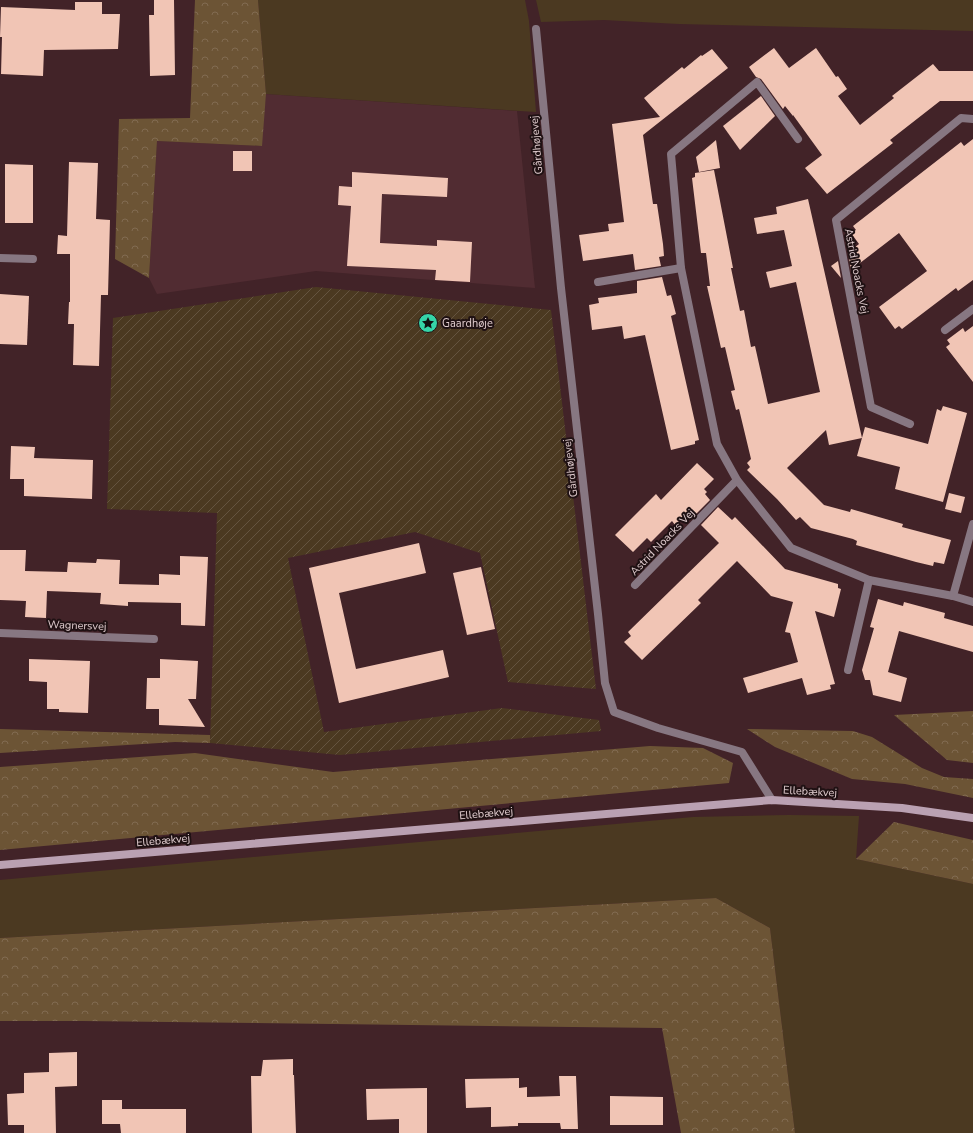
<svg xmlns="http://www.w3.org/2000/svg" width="973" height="1133" font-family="'Nunito Sans',sans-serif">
  <defs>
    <pattern id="forest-crowns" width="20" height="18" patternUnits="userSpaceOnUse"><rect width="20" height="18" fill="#6c5435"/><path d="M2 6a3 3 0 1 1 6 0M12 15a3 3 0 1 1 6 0" fill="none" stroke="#816b51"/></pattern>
    <pattern id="garden-furrows" width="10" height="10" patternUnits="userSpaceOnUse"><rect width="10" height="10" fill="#4b3921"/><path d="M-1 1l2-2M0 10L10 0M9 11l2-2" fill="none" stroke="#655440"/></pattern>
  </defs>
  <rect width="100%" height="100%" fill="#422328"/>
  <path fill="#512c32" d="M 266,94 L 517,111 L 535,288 L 316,271 L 157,294 L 149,278 L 157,141 L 261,146 Z"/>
  <g fill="#4b3921">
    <path d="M 258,0 L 525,0 L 529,21 L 536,112 L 266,94 Z"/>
    <path d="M 536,0 L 973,0 L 973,31 L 679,24 L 604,20 L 541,22 Z"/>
    <path d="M 789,815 L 859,816 L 856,859 L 973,884 L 973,1133 L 795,1133 L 770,928 L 716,898 L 0,938 L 0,880 L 693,817 Z"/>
  </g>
  <g fill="url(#forest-crowns)">
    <path d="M 195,0 L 258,0 L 266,94 L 262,146 L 157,141 L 149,278 L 115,259 L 119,119 L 190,118 Z"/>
    <path d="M 973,711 L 973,763 L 947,760 L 894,715 Z"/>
    <path d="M 0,729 L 210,735 L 210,743 L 175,742 L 0,753 Z"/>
    <path d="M 747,729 L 853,731 L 872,737 L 922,768 L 944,777 L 973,779 L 973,798 L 905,784 L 852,779 L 775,747 Z"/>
    <path d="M 650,746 L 703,748 L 733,763 L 729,783 L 0,850 L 0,767 L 195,753 L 333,772 Z"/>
    <path d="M 894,822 L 973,840 L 973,884 L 856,859 Z"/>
    <path d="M 716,898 L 770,928 L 795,1133 L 681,1133 L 662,1028 L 82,1021 L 0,1021 L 0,938 Z"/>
  </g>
  <path fill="url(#garden-furrows)" d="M 316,287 L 551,310 L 596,689 L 508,682 L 480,553 L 415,532 L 288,558 L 324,732 L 502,708 L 599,720 L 601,731 L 340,755 L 210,743 L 217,513 L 107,509 L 113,318 Z"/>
  <g fill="#f1c5b5">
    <path d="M 154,0 L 174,0 L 175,75 L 150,76 L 149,15 L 154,15 Z"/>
    <path d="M 75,2 L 102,2 L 102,14 L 120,14 L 118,49 L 44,50 L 43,76 L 1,74 L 2,37 L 0,37 L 1,7 L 75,10 Z"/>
    <path d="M 774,48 L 789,68 L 816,48 L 836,77 L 838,76 L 847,89 L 838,96 L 860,125 L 894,98 L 892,96 L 933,64 L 939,71 L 973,71 L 973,101 L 940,101 L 890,140 L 893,143 L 827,194 L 805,168 L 822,155 L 793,115 L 793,116 L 785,106 L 783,109 L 761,79 L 756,77 L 749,67 Z"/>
    <path d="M 712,49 L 728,68 L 643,135 L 653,204 L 657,204 L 663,244 L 664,256 L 659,257 L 661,266 L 635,270 L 633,254 L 583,261 L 579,235 L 609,231 L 608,224 L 624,222 L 612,124 L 660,117 L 644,98 L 682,67 L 684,69 L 701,55 L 702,56 Z"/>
    <path d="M 761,96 L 775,116 L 740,150 L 723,126 Z"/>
    <path d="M 973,139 L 973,280 L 958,291 L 956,288 L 902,329 L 899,326 L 895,329 L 879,307 L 927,271 L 899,233 L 851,270 L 848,253 L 859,244 L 851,233 L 856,230 L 853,226 L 961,142 L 964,146 Z"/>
    <path d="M 716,140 L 720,168 L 699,172 L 696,157 Z"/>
    <rect x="233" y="151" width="19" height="20"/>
    <path d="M 69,162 L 98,163 L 96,219 L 110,220 L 108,295 L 101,295 L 99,366 L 73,365 L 74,324 L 68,324 L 69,302 L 70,302 L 70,254 L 57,254 L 58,235 L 67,236 Z"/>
    <path d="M 5,164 L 33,165 L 33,223 L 5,223 Z"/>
    <path d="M 714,170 L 733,268 L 731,268 L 740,311 L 744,310 L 751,347 L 755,346 L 768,404 L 820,392 L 796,282 L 770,288 L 766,272 L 792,266 L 784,230 L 757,234 L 754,218 L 777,214 L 776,207 L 808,199 L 862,438 L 829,445 L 826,430 L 787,468 L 824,505 L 850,512 L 851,509 L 903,524 L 902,527 L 951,540 L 944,564 L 934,562 L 933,566 L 916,562 L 856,545 L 857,541 L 853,539 L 811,528 L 800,517 L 796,520 L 777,499 L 747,470 L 750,467 L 747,463 L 751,459 L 739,409 L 736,410 L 731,391 L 735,390 L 725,347 L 721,348 L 707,286 L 710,286 L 706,253 L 701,253 L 692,178 L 695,177 L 695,173 Z"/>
    <path d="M 352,172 L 448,178 L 447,197 L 382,194 L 380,243 L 437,246 L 437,240 L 472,242 L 470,282 L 435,280 L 436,270 L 347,266 L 351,206 L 338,205 L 339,186 L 352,187 Z"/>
    <path d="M 838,261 L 841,278 L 831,266 Z"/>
    <path d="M 662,277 L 667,296 L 671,295 L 676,314 L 671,316 L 699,440 L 695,441 L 695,444 L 671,450 L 645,335 L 624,339 L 622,326 L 592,330 L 589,305 L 599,303 L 598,298 L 637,293 L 637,281 Z"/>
    <path d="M 0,294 L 29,296 L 27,345 L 0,344 Z"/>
    <path d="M 973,326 L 973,382 L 946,347 L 950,344 L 947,340 L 963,328 L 965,332 Z"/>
    <path d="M 943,406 L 967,413 L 943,502 L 895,489 L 900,467 L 857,456 L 865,427 L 928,444 L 937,409 L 941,411 Z"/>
    <path d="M 11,446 L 35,447 L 34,458 L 93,460 L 92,499 L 24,496 L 24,479 L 10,479 Z"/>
    <path d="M 697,463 L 714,479 L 704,489 L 707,492 L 705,494 L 710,500 L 693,517 L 688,512 L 675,525 L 672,521 L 651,542 L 647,538 L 633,552 L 615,535 L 656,494 L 661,500 Z"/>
    <path d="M 949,493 L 965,497 L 961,513 L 945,509 Z"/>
    <path d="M 718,507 L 732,520 L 735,517 L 785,569 L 838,584 L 838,588 L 841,589 L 834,617 L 815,611 L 835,684 L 830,685 L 831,689 L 807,695 L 802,678 L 748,693 L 743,678 L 798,662 L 790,633 L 785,632 L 793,602 L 771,596 L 737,561 L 698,600 L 701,603 L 642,660 L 624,642 L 631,636 L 628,632 L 719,543 L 701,525 Z"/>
    <path d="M 419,543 L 426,573 L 339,593 L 356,669 L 443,650 L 449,677 L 339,703 L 309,568 Z"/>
    <path d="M 0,550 L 26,550 L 25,571 L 67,572 L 68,562 L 96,563 L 97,559 L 120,560 L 119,584 L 159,585 L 159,574 L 180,575 L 180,556 L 208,557 L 205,626 L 181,625 L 181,603 L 128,602 L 128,606 L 100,604 L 101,593 L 47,591 L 46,618 L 25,617 L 26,601 L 0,600 Z"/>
    <path d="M 481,567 L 495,629 L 467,635 L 453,573 Z"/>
    <path d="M 878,599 L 903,606 L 904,602 L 945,613 L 944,618 L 973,626 L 973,652 L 899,631 L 888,672 L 907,678 L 901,702 L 873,695 L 870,680 L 865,680 L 862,670 L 874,628 L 870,627 Z"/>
    <path d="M 29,659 L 90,661 L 88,713 L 59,712 L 59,709 L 47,709 L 47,682 L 29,681 Z"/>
    <path d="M 160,659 L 198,661 L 196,699 L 188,699 L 205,727 L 159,725 L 159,709 L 146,709 L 147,678 L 160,678 Z"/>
    <path d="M 77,1052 L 77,1086 L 55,1087 L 56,1133 L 24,1133 L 24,1125 L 8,1125 L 7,1094 L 24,1093 L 24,1073 L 49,1072 L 49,1053 Z"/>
    <path d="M 293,1059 L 293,1075 L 294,1075 L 296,1133 L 252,1133 L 251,1076 L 261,1076 L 263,1060 Z"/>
    <path d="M 559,1076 L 576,1076 L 578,1129 L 561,1129 L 560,1123 L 518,1123 L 518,1126 L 491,1127 L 491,1107 L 466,1108 L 465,1079 L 519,1078 L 519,1088 L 527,1087 L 527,1097 L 560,1096 Z"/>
    <path d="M 427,1088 L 427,1133 L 399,1133 L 399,1119 L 367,1120 L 366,1089 Z"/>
    <path d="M 610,1096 L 663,1097 L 663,1125 L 610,1125 Z"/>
    <path d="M 102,1100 L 122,1100 L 122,1109 L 186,1109 L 186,1133 L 121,1133 L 120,1124 L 102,1124 Z"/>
  </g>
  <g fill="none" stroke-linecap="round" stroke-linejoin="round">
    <g stroke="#877782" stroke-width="8">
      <path d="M 536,29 L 561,288 L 598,614 L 605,683 L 614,712 L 658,728 L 742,752 L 772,800"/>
      <path d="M 798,139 L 757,82 L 671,154 L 681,268 L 717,444 L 737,480 L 791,548 L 869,580 L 953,596"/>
      <path d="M 0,258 L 33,259"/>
      <path d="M 598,282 L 681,268"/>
      <path d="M 945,330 L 973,309"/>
      <path d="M 910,424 L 871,407 L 836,220 L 961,118 L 973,119"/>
      <path d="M 973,524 L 953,596 L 973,602"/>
      <path d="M 635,585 L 737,480"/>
      <path d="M 0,633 L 154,639"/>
      <path d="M 848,670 L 869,580"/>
    </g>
    <path stroke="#baa1b2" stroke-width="8" d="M 0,865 L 772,800 L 902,808 L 973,818"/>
  </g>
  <defs>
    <g id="sight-disc" transform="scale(1)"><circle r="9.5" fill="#35d4a7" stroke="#1f1113"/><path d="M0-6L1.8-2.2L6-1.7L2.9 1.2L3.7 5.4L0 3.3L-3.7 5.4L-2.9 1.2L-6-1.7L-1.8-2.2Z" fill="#111"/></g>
  </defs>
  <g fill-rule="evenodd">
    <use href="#sight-disc" x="428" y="323"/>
  </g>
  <g text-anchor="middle" stroke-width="4" stroke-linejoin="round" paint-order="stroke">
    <g font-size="11" fill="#e0ccce" stroke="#1f1113">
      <text transform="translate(536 145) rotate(-95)" y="4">Gårdhøjevej</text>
      <text transform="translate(857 271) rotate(79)" y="4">Astrid Noacks Vej</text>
      <text transform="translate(570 468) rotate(-97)" y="4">Gårdhøjevej</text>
      <text transform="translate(662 542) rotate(-46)" y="4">Astrid Noacks Vej</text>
      <text transform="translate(77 625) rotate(2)" y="4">Wagnersvej</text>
      <text transform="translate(810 791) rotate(3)" y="4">Ellebækvej</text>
      <text transform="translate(486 813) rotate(-5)" y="4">Ellebækvej</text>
      <text transform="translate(163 840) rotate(-5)" y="4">Ellebækvej</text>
    </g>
    <g font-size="11" fill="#e0ccce" stroke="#1f1113" text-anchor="start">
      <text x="442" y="327">Gaardhøje</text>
    </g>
  </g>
</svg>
